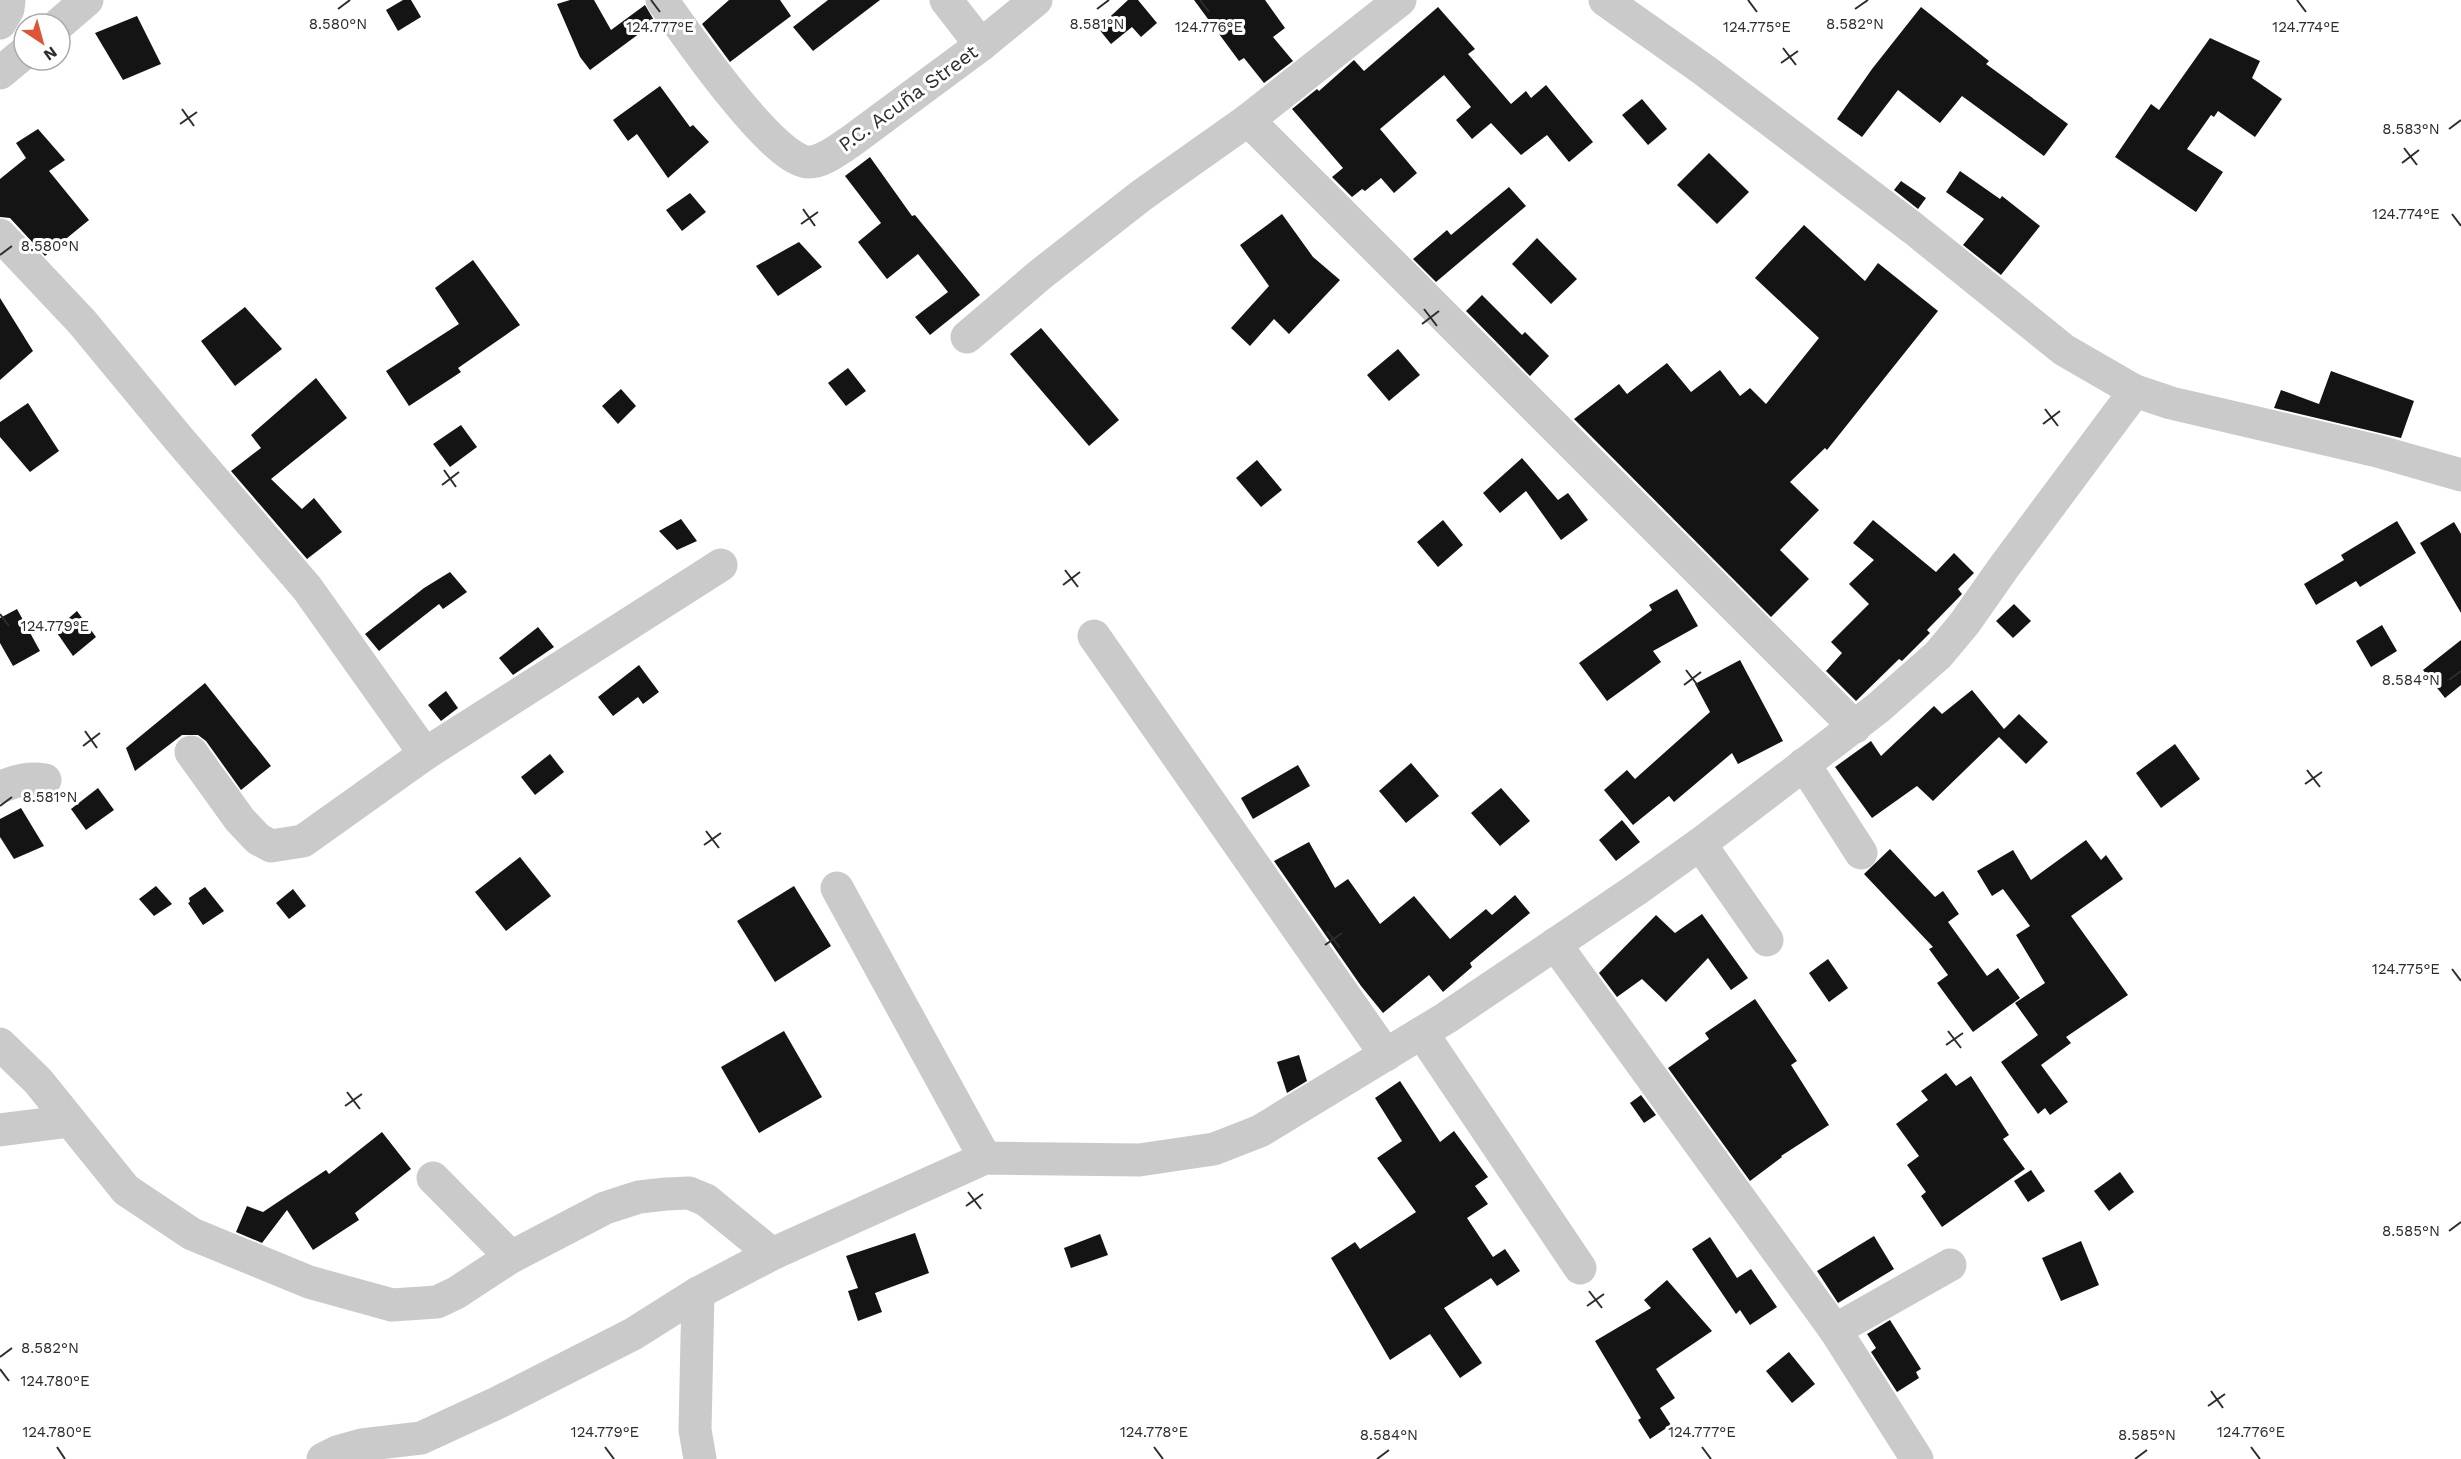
<svg xmlns="http://www.w3.org/2000/svg" width="2461" height="1459" font-family="'Work Sans',sans-serif">
  <rect width="100%" height="100%" fill="#fff"/>
  <g fill="#141414">
    <path d="M 403,0 L 411,0 L 421,17 L 398,31 L 386,10 Z"/>
    <path d="M 570,0 L 594,0 L 611,30 L 645,5 L 655,22 L 590,70 L 580,57 L 557,4 Z"/>
    <path d="M 729,0 L 780,0 L 791,16 L 730,62 L 702,24 Z"/>
    <path d="M 828,0 L 880,0 L 813,51 L 793,27 Z"/>
    <path d="M 1128,0 L 1138,0 L 1157,23 L 1141,37 L 1132,27 L 1111,44 L 1098,28 Z"/>
    <path d="M 1194,0 L 1265,0 L 1285,28 L 1273,37 L 1293,61 L 1264,83 L 1244,58 L 1239,61 Z"/>
    <path d="M 1438,7 L 1475,49 L 1468,54 L 1511,104 L 1526,91 L 1531,98 L 1546,85 L 1593,142 L 1569,162 L 1547,135 L 1521,155 L 1491,123 L 1472,139 L 1456,120 L 1471,107 L 1444,75 L 1380,129 L 1417,173 L 1394,193 L 1381,178 L 1365,191 L 1362,189 L 1352,197 L 1332,177 L 1343,168 L 1292,109 L 1317,89 L 1319,91 L 1354,60 L 1364,71 Z"/>
    <path d="M 1921,7 L 1989,61 L 1986,64 L 2068,124 L 2044,156 L 1962,96 L 1940,123 L 1898,90 L 1862,137 L 1837,119 L 1872,69 Z"/>
    <path d="M 137,16 L 161,64 L 123,80 L 95,33 Z"/>
    <path d="M 2210,38 L 2260,61 L 2252,78 L 2282,99 L 2255,137 L 2218,111 L 2214,117 L 2211,115 L 2187,149 L 2223,172 L 2196,212 L 2115,157 L 2151,104 L 2159,110 Z"/>
    <path d="M 660,86 L 690,127 L 693,125 L 709,142 L 668,178 L 637,134 L 628,141 L 613,120 Z"/>
    <path d="M 1642,99 L 1667,129 L 1648,145 L 1622,115 Z"/>
    <path d="M 38,129 L 65,160 L 49,171 L 89,220 L 45,256 L 10,218 L 0,217 L 0,179 L 26,158 L 16,143 Z"/>
    <path d="M 1709,153 L 1749,192 L 1717,224 L 1677,185 Z"/>
    <path d="M 870,157 L 912,216 L 915,215 L 980,295 L 930,335 L 915,317 L 948,292 L 918,254 L 887,279 L 858,242 L 881,223 L 845,176 Z"/>
    <path d="M 1960,171 L 2000,199 L 2002,196 L 2040,226 L 2001,275 L 1963,245 L 1984,219 L 1946,192 Z"/>
    <path d="M 1901,181 L 1926,198 L 1918,209 L 1894,190 Z"/>
    <path d="M 1509,187 L 1526,206 L 1436,282 L 1413,259 L 1447,230 L 1451,235 Z"/>
    <path d="M 690,193 L 706,212 L 682,231 L 666,210 Z"/>
    <path d="M 1282,214 L 1313,257 L 1340,280 L 1289,334 L 1274,319 L 1250,346 L 1231,328 L 1269,286 L 1240,245 Z"/>
    <path d="M 1804,225 L 1865,281 L 1878,263 L 1938,311 L 1827,450 L 1825,448 L 1790,482 L 1819,510 L 1780,550 L 1809,579 L 1771,617 L 1574,419 L 1619,384 L 1627,394 L 1667,363 L 1691,392 L 1720,370 L 1740,396 L 1750,388 L 1766,404 L 1819,338 L 1755,278 Z"/>
    <path d="M 1537,238 L 1577,279 L 1551,304 L 1512,264 Z"/>
    <path d="M 799,242 L 822,267 L 778,296 L 756,266 Z"/>
    <path d="M 473,260 L 520,325 L 458,368 L 461,372 L 409,406 L 386,371 L 459,324 L 435,288 Z"/>
    <path d="M 1482,295 L 1522,335 L 1525,332 L 1549,356 L 1530,376 L 1466,311 Z"/>
    <path d="M 0,298 L 33,351 L 0,380 Z"/>
    <path d="M 245,307 L 282,349 L 235,386 L 201,341 Z"/>
    <path d="M 1041,328 L 1119,420 L 1089,446 L 1010,354 Z"/>
    <path d="M 1398,349 L 1420,375 L 1389,401 L 1367,375 Z"/>
    <path d="M 848,368 L 866,391 L 846,406 L 828,383 Z"/>
    <path d="M 2331,371 L 2414,401 L 2401,438 L 2274,408 L 2281,390 L 2319,404 Z"/>
    <path d="M 316,378 L 347,418 L 271,479 L 302,509 L 314,498 L 342,532 L 307,559 L 231,471 L 261,448 L 251,435 Z"/>
    <path d="M 621,389 L 636,406 L 618,424 L 602,406 Z"/>
    <path d="M 28,403 L 59,451 L 30,472 L 0,437 L 0,422 Z"/>
    <path d="M 461,425 L 477,447 L 450,467 L 433,444 Z"/>
    <path d="M 1522,458 L 1558,500 L 1568,493 L 1588,520 L 1561,540 L 1526,491 L 1500,513 L 1483,493 Z"/>
    <path d="M 1257,460 L 1282,490 L 1261,507 L 1236,478 Z"/>
    <path d="M 681,519 L 697,541 L 677,550 L 659,531 Z"/>
    <path d="M 1443,520 L 1463,545 L 1438,567 L 1417,542 Z"/>
    <path d="M 1873,520 L 1936,572 L 1954,553 L 1974,573 L 1958,589 L 1962,594 L 1927,630 L 1930,633 L 1902,661 L 1899,659 L 1856,701 L 1826,671 L 1842,653 L 1831,642 L 1869,604 L 1849,584 L 1874,560 L 1853,543 Z"/>
    <path d="M 2397,521 L 2416,553 L 2360,587 L 2356,581 L 2316,605 L 2304,584 L 2344,560 L 2341,555 Z"/>
    <path d="M 2454,522 L 2461,534 L 2461,613 L 2420,543 Z"/>
    <path d="M 450,572 L 467,592 L 443,609 L 439,604 L 379,651 L 365,634 L 424,588 Z"/>
    <path d="M 1677,589 L 1698,626 L 1653,651 L 1661,662 L 1607,701 L 1579,663 L 1652,610 L 1649,605 Z"/>
    <path d="M 2014,604 L 2031,621 L 2013,638 L 1996,621 Z"/>
    <path d="M 17,609 L 40,651 L 13,666 L 0,643 L 0,618 Z"/>
    <path d="M 77,611 L 96,637 L 73,656 L 55,630 Z"/>
    <path d="M 2382,625 L 2397,651 L 2371,667 L 2356,641 Z"/>
    <path d="M 538,627 L 554,647 L 513,675 L 499,658 Z"/>
    <path d="M 2461,640 L 2461,685 L 2445,698 L 2423,670 Z"/>
    <path d="M 1740,660 L 1783,741 L 1738,764 L 1732,753 L 1674,802 L 1669,796 L 1633,825 L 1604,790 L 1627,770 L 1635,779 L 1710,712 L 1695,684 Z"/>
    <path d="M 639,665 L 659,692 L 643,704 L 638,697 L 613,716 L 598,697 Z"/>
    <path d="M 205,683 L 271,766 L 241,790 L 206,741 L 198,735 L 182,735 L 135,771 L 126,748 Z"/>
    <path d="M 1972,690 L 2004,729 L 2019,714 L 2048,742 L 2026,764 L 1999,737 L 1933,801 L 1917,786 L 1872,818 L 1835,767 L 1871,741 L 1881,756 L 1934,706 L 1942,714 Z"/>
    <path d="M 446,691 L 458,708 L 441,721 L 428,705 Z"/>
    <path d="M 2175,744 L 2200,779 L 2161,808 L 2136,773 Z"/>
    <path d="M 550,754 L 564,772 L 535,795 L 521,777 Z"/>
    <path d="M 1411,763 L 1439,796 L 1406,823 L 1379,791 Z"/>
    <path d="M 1298,765 L 1310,786 L 1253,819 L 1241,798 Z"/>
    <path d="M 98,788 L 114,810 L 86,830 L 71,809 Z"/>
    <path d="M 1501,788 L 1530,821 L 1500,846 L 1471,813 Z"/>
    <path d="M 21,808 L 44,846 L 14,859 L 0,837 L 0,819 Z"/>
    <path d="M 1622,820 L 1640,842 L 1616,861 L 1599,840 Z"/>
    <path d="M 2086,840 L 2101,860 L 2106,855 L 2123,879 L 2071,916 L 2128,995 L 2066,1037 L 2071,1043 L 2041,1065 L 2068,1102 L 2050,1115 L 2045,1108 L 2038,1114 L 2001,1062 L 2038,1035 L 2015,1003 L 2045,983 L 2016,935 L 2030,926 L 2003,889 L 1992,896 L 1977,871 L 2013,850 L 2031,880 Z"/>
    <path d="M 1309,842 L 1335,888 L 1348,879 L 1380,924 L 1414,896 L 1450,939 L 1486,909 L 1492,915 L 1515,895 L 1530,913 L 1470,963 L 1472,967 L 1443,992 L 1429,975 L 1383,1013 L 1361,986 L 1274,861 Z"/>
    <path d="M 1890,849 L 1935,897 L 1943,891 L 1959,914 L 1948,922 L 1987,976 L 1998,968 L 2020,998 L 1973,1032 L 1937,983 L 1948,975 L 1929,949 L 1933,947 L 1864,874 Z"/>
    <path d="M 520,857 L 551,896 L 506,931 L 475,892 Z"/>
    <path d="M 156,886 L 172,904 L 154,916 L 139,899 Z"/>
    <path d="M 794,886 L 831,946 L 775,982 L 737,921 Z"/>
    <path d="M 205,887 L 224,911 L 203,925 L 188,903 L 190,902 L 189,898 Z"/>
    <path d="M 293,889 L 306,906 L 289,919 L 276,903 Z"/>
    <path d="M 1702,914 L 1748,978 L 1731,990 L 1708,958 L 1666,1002 L 1642,979 L 1617,997 L 1599,973 L 1656,915 L 1675,933 Z"/>
    <path d="M 1828,959 L 1848,988 L 1829,1002 L 1809,973 Z"/>
    <path d="M 1755,999 L 1797,1061 L 1791,1065 L 1829,1125 L 1781,1156 L 1782,1157 L 1750,1181 L 1668,1068 L 1709,1039 L 1705,1033 Z"/>
    <path d="M 784,1031 L 822,1097 L 759,1133 L 721,1067 Z"/>
    <path d="M 1299,1055 L 1307,1081 L 1287,1093 L 1277,1062 Z"/>
    <path d="M 1946,1073 L 1956,1086 L 1971,1076 L 2009,1135 L 2003,1139 L 2025,1169 L 1942,1227 L 1921,1196 L 1926,1192 L 1907,1165 L 1919,1156 L 1896,1124 L 1928,1100 L 1921,1091 Z"/>
    <path d="M 1400,1081 L 1440,1142 L 1454,1131 L 1488,1177 L 1475,1186 L 1488,1204 L 1467,1218 L 1493,1257 L 1505,1249 L 1520,1271 L 1497,1286 L 1491,1278 L 1444,1308 L 1482,1363 L 1460,1378 L 1430,1334 L 1390,1360 L 1331,1258 L 1355,1242 L 1360,1249 L 1416,1212 L 1377,1158 L 1402,1141 L 1375,1098 Z"/>
    <path d="M 1641,1095 L 1656,1115 L 1644,1123 L 1630,1103 Z"/>
    <path d="M 382,1132 L 411,1169 L 355,1213 L 359,1220 L 313,1250 L 287,1210 L 262,1243 L 236,1232 L 247,1206 L 263,1212 L 326,1170 L 329,1174 Z"/>
    <path d="M 2031,1170 L 2045,1191 L 2028,1202 L 2014,1181 Z"/>
    <path d="M 2120,1172 L 2134,1192 L 2109,1211 L 2094,1191 Z"/>
    <path d="M 915,1233 L 929,1273 L 875,1293 L 882,1312 L 858,1321 L 848,1291 L 858,1288 L 846,1256 Z"/>
    <path d="M 1100,1234 L 1108,1255 L 1071,1268 L 1064,1248 Z"/>
    <path d="M 1874,1236 L 1894,1269 L 1838,1303 L 1817,1271 Z"/>
    <path d="M 1710,1237 L 1737,1278 L 1751,1269 L 1777,1307 L 1750,1325 L 1740,1310 L 1736,1314 L 1692,1249 Z"/>
    <path d="M 2081,1241 L 2099,1285 L 2061,1301 L 2042,1258 Z"/>
    <path d="M 1667,1280 L 1712,1331 L 1656,1369 L 1675,1398 L 1660,1408 L 1671,1425 L 1650,1439 L 1638,1420 L 1641,1418 L 1595,1341 L 1651,1308 L 1644,1300 Z"/>
    <path d="M 1890,1320 L 1921,1369 L 1916,1372 L 1919,1378 L 1897,1392 L 1871,1352 L 1876,1348 L 1867,1334 Z"/>
    <path d="M 1789,1352 L 1815,1384 L 1792,1403 L 1766,1371 Z"/>
  </g>
  <g fill="none" stroke-linecap="round" stroke-linejoin="round">
    <g stroke="#cacaca" stroke-width="33">
      <path d="M 662,0 C 683,30 775,164 809,162 C 823,162 839,149 850,142 L 981,45 L 1036,0"/>
      <path d="M 946,0 L 981,45"/>
      <path d="M 1605,0 L 1704,70 L 1914,229 L 2064,350 L 2135,391 L 2171,403 L 2377,451 L 2461,475"/>
      <path d="M 0,23 L 8,9 L 9,0"/>
      <path d="M 59,24 L 87,0"/>
      <path d="M 0,73 L 24,53"/>
      <path d="M 1248,120 L 1855,727"/>
      <path d="M 0,235 L 82,322 L 178,438 L 307,588 L 425,754 L 721,565"/>
      <path d="M 967,337 L 1041,274 L 1142,195 L 1248,120 L 1400,0"/>
      <path d="M 1094,636 L 1386,1055"/>
      <path d="M 191,752 L 240,820 L 258,839 L 271,846 L 303,841 L 425,754"/>
      <path d="M 1804,764 L 1861,853"/>
      <path d="M 0,787 C 16,781 28,777 45,780"/>
      <path d="M 1700,844 L 1767,940"/>
      <path d="M 837,888 L 985,1158"/>
      <path d="M 1555,944 L 1835,1330 L 1917,1459"/>
      <path d="M 1422,1033 L 1580,1268"/>
      <path d="M 0,1044 L 38,1081 L 126,1190 L 192,1234 L 309,1282 L 392,1305 L 437,1302 L 456,1293 L 511,1257 L 605,1208 L 639,1197 L 666,1194 L 689,1193 L 706,1200 L 772,1254"/>
      <path d="M 0,1130 L 70,1121"/>
      <path d="M 433,1178 L 511,1257"/>
      <path d="M 698,1293 L 695,1430 L 700,1459"/>
      <path d="M 1835,1330 L 1950,1265"/>
      <path d="M 323,1459 L 337,1452 L 362,1445 L 421,1438 L 497,1403 L 633,1334 L 698,1293 L 772,1254 L 985,1158 L 1139,1160 L 1214,1149 L 1260,1131 L 1446,1018 L 1637,889 L 1700,844 L 1878,708 L 1938,655 L 1964,624 L 2004,567 L 2135,391"/>
    </g>
  </g>
  <path fill="none" stroke="#2d2d2d" stroke-width="2" d="M 651,0 L 660,12M 1200,0 L 1209,12M 1748,0 L 1757,12M 2297,0 L 2306,12M 338,9 L 350,0M 1097,9 L 1109,0M 1855,9 L 1868,0M 1783,48 L 1796,65M 1781,63 L 1798,51M 182,109 L 194,126M 180,124 L 197,112M 2449,129 L 2461,120M 2404,148 L 2417,165M 2402,163 L 2419,150M 803,209 L 815,226M 2452,214 L 2461,226M 801,224 L 818,212M 0,255 L 12,246M 1424,309 L 1437,326M 1422,324 L 1439,311M 2045,409 L 2058,426M 2043,424 L 2060,411M 444,470 L 456,487M 442,485 L 459,472M 1065,570 L 1078,587M 1063,585 L 1080,572M 0,614 L 9,626M 1686,670 L 1699,687M 2449,680 L 2461,671M 1684,685 L 1701,672M 85,731 L 97,748M 83,746 L 100,733M 2307,770 L 2320,787M 2305,784 L 2322,772M 0,806 L 12,797M 706,831 L 719,848M 704,845 L 721,833M 1327,931 L 1340,948M 1325,945 L 1342,933M 2452,969 L 2461,981M 1948,1031 L 1961,1048M 1946,1045 L 1963,1033M 347,1092 L 360,1109M 345,1106 L 362,1094M 968,1192 L 981,1209M 966,1206 L 983,1194M 2449,1231 L 2461,1222M 1589,1291 L 1602,1308M 1587,1306 L 1604,1294M 0,1357 L 12,1348M 0,1369 L 9,1381M 2211,1391 L 2223,1408M 2208,1406 L 2225,1394M 57,1447 L 65,1459M 605,1447 L 614,1459M 1154,1447 L 1163,1459M 1702,1447 L 1711,1459M 2251,1447 L 2260,1459M 1377,1459 L 1389,1450M 2135,1459 L 2147,1450"/>
  <g text-anchor="middle" stroke-width="6" stroke-linejoin="round" paint-order="stroke">
    <g font-size="20" fill="#2d2d2d" stroke="#fff">
      <text transform="translate(908 98) rotate(-36)" y="7">P.C. Acuña Street</text>
    </g>
  </g>
  <g font-size="15" text-anchor="middle" fill="#2d2d2d" stroke="#fff" stroke-width="6" stroke-linejoin="round" paint-order="stroke">
    <text x="338" y="29">8.580°N</text>
    <text x="1097" y="29">8.581°N</text>
    <text x="1855" y="29">8.582°N</text>
    <text x="660" y="32">124.777°E</text>
    <text x="1209" y="32">124.776°E</text>
    <text x="1757" y="32">124.775°E</text>
    <text x="2306" y="32">124.774°E</text>
    <text x="2411" y="134">8.583°N</text>
    <text x="2406" y="219">124.774°E</text>
    <text x="50" y="251">8.580°N</text>
    <text x="55" y="631">124.779°E</text>
    <text x="2411" y="685">8.584°N</text>
    <text x="50" y="802">8.581°N</text>
    <text x="2406" y="974">124.775°E</text>
    <text x="2411" y="1236">8.585°N</text>
    <text x="50" y="1353">8.582°N</text>
    <text x="55" y="1386">124.780°E</text>
    <text x="57" y="1437">124.780°E</text>
    <text x="605" y="1437">124.779°E</text>
    <text x="1154" y="1437">124.778°E</text>
    <text x="1702" y="1437">124.777°E</text>
    <text x="2251" y="1437">124.776°E</text>
    <text x="1389" y="1440">8.584°N</text>
    <text x="2147" y="1440">8.585°N</text>
  </g>
  <g transform="translate(42 42) rotate(144)"><circle r="28" fill="#ffffff" stroke="#ababab" stroke-width="1.5"/>
  <path d="M0-4.5L10 22L0 15L-10 22Z" fill="#df5434"/>
  <text y="-9" font-size="16" font-weight="bold" text-anchor="middle" fill="#2d2d2d">N</text>
  </g>
</svg>
